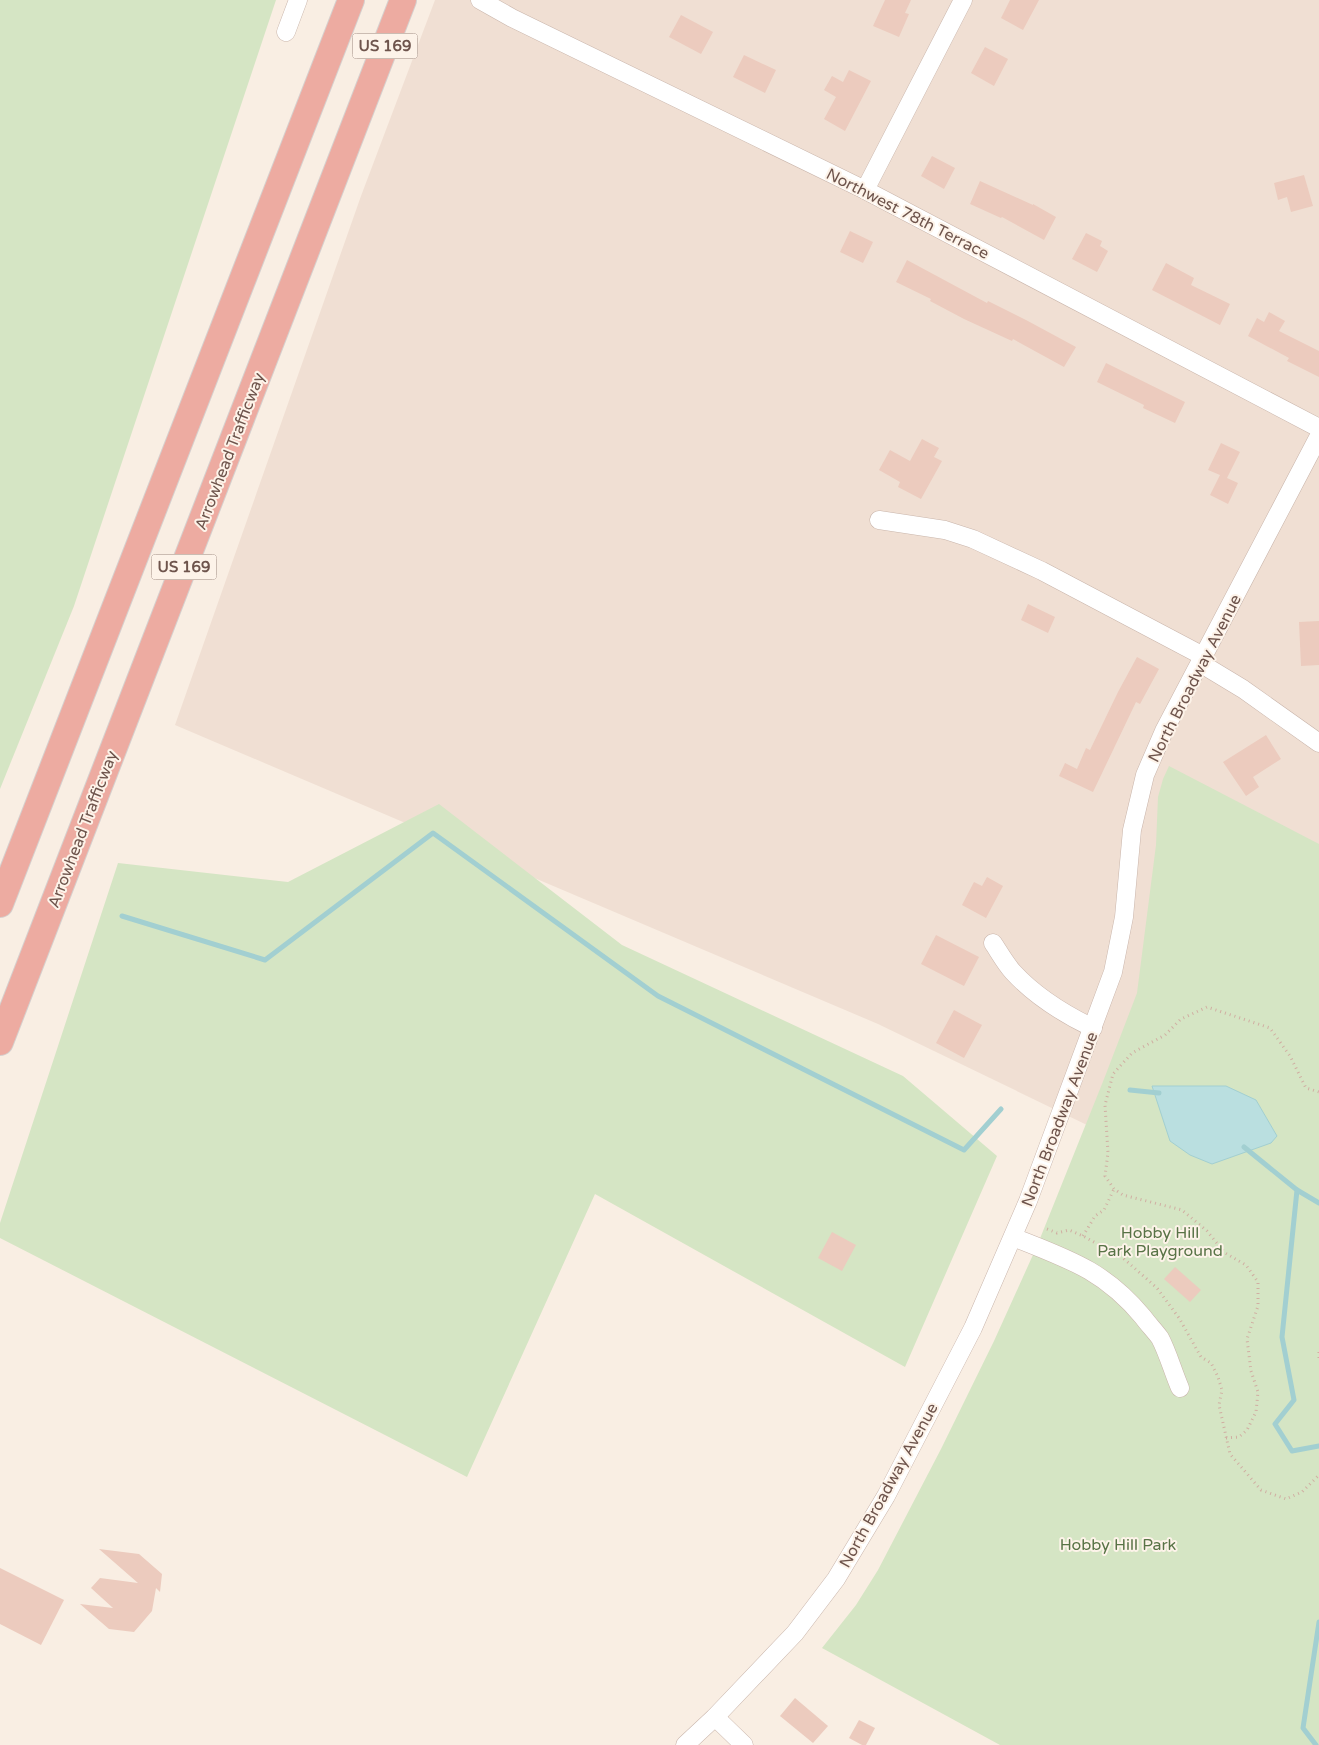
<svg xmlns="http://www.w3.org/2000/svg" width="1319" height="1745" font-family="'Varela Round',sans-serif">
  <rect width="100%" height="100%" fill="#f9eee3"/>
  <path fill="#f0dfd3" d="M 435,0 L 1319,0 L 1319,1237 L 878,1024 L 175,725 L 361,196 Z"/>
  <g fill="#d5e5c4">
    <path d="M 0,0 L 276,0 L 74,606 L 0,789 Z"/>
    <path d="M 1169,766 L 1319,844 L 1319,1745 L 1000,1745 L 822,1648 L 856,1605 L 878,1570 L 941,1449 L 994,1341 L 1037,1246 L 1104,1079 L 1137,993 L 1156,845 L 1158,797 L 1163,779 Z"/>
    <path d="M 439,804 L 622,945 L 903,1076 L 997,1156 L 905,1367 L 595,1194 L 467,1477 L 0,1238 L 0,1223 L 118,863 L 288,882 Z"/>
  </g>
  <path fill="#badfe0" stroke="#a2cfd1" d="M 1152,1086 L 1226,1086 L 1256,1100 L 1277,1136 L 1271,1143 L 1212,1164 L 1190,1155 L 1170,1141 Z"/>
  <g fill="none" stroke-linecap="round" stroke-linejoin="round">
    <g stroke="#a2cfd1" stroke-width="5">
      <path d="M 122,916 L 265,960 L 433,833 L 658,996 L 964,1150 L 1001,1109"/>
      <path d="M 1130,1090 L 1159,1093"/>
      <path d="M 1244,1147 L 1297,1190 L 1282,1337 L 1294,1400 L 1275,1424 L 1292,1451 L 1319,1446"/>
      <path d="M 1297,1190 L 1319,1203"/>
      <path d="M 1316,1745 L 1303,1728 L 1319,1622"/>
    </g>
  </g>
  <g fill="#eccbbe">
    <path d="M 885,0 L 911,0 L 905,13 L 909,14 L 899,37 L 873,26 Z"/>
    <path d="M 1010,0 L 1039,0 L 1023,30 L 1001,18 Z"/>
    <path d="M 681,15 L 713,32 L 701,54 L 669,37 Z"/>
    <path d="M 985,47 L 1008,59 L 994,86 L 971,73 Z"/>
    <path d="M 744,55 L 776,70 L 765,93 L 733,77 Z"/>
    <path d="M 849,70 L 871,81 L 845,131 L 824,119 L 836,97 L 824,90 L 832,76 L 843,82 Z"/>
    <path d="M 932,156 L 955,168 L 944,189 L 921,176 Z"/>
    <path d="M 1304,175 L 1313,206 L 1291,212 L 1287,197 L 1278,200 L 1274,183 Z"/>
    <path d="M 980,181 L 1033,205 L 1033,204 L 1056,217 L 1044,240 L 1002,217 L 1001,218 L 970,204 Z"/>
    <path d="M 850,231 L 873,242 L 863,263 L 840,252 Z"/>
    <path d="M 1086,233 L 1102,241 L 1100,246 L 1108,251 L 1097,272 L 1072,259 Z"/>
    <path d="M 907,260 L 987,303 L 988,301 L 1026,320 L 1076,347 L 1064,367 L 1013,339 L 1012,341 L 964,319 L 930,301 L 931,299 L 896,282 Z"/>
    <path d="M 1166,263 L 1194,278 L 1191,285 L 1230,304 L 1220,325 L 1152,290 Z"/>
    <path d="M 1269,312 L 1285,321 L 1279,331 L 1319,351 L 1319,377 L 1287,361 L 1289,358 L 1248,336 L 1257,318 L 1264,322 Z"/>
    <path d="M 1106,363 L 1185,402 L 1175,423 L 1143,408 L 1144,405 L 1097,382 Z"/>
    <path d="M 922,439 L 939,448 L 934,457 L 942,461 L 921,499 L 898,487 L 900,482 L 879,470 L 890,450 L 910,461 Z"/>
    <path d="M 1221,443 L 1240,452 L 1227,478 L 1238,483 L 1228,504 L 1210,495 L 1220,475 L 1208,470 Z"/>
    <path d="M 1028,604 L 1055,617 L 1048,633 L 1021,620 Z"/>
    <path d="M 1319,621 L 1319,665 L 1301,666 L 1299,622 Z"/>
    <path d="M 1137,657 L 1159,669 L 1140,704 L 1136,702 L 1093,792 L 1059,776 L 1065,763 L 1077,769 L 1086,748 L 1090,750 L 1118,692 Z"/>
    <path d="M 1266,735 L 1281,759 L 1253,777 L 1259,787 L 1246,796 L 1223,762 Z"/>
    <path d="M 987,877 L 1003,886 L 986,918 L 962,905 L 974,882 L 982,886 Z"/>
    <path d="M 936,935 L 979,957 L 964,986 L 921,964 Z"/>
    <path d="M 954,1010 L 982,1025 L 964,1058 L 936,1043 Z"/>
    <path d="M 832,1232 L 856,1245 L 842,1271 L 818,1258 Z"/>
    <path d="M 1175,1267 L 1201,1290 L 1190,1302 L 1164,1279 Z"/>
    <path d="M 99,1549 L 139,1554 L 162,1574 L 160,1592 L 156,1588 L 152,1611 L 134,1632 L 109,1629 L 80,1604 L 113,1608 L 91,1588 L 100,1578 L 138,1583 Z"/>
    <path d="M 0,1568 L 64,1600 L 41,1645 L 0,1624 Z"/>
    <path d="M 795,1698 L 828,1726 L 813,1743 L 780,1716 Z"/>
    <path d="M 859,1720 L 875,1728 L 866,1745 L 862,1745 L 849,1738 Z"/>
  </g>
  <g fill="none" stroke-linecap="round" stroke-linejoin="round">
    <g stroke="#c9b5ab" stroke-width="19">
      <g id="minor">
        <path d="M 480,0 L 512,18 L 865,190 L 1319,428"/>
        <path d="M 286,32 L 298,0"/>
        <path d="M 865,190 L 963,0"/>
        <path d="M 879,520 L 945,530 L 973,539 L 1042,571 L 1203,656"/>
        <path d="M 1200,663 L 1243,689 L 1319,743"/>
        <path d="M 993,943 C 999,952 1005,963 1013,972 C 1035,996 1064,1014 1093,1028"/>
        <path d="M 1013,1237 C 1068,1259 1104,1270 1143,1317 C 1148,1324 1155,1331 1160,1338 C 1168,1353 1173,1372 1180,1388"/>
        <path d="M 715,1717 L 744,1745"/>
        <path d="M 685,1745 L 715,1717 L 795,1633 L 836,1579 L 886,1496 L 973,1328 L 1028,1201 L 1113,972 L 1124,917 L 1132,830 L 1145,775 L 1164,731 L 1319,436"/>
      </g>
    </g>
    <g stroke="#d6cfcd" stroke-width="28">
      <g id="highway">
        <path d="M 0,904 L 351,0"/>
        <path d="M 0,1042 L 403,0"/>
      </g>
    </g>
    <g stroke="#d0aea2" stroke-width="3" stroke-dasharray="1 4" stroke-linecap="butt">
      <path d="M 1047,1229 L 1057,1233 L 1069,1230 L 1083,1236 L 1123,1258 L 1157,1288 L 1179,1318 L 1201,1357 L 1211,1363 L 1218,1377 L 1222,1390 L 1219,1405 L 1230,1454 L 1261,1490 L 1286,1499 L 1302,1492 L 1319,1475"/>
      <path d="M 1083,1236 L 1095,1216 L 1104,1210 L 1114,1189"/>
      <path d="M 1319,1352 L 1319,1359"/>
      <path d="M 1226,1438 L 1239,1437 L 1247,1430 L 1256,1412 L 1258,1392 L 1251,1371 L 1247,1339 L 1258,1306 L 1258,1282 L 1246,1265 L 1225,1253 L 1207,1231 L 1182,1210 L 1123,1195 L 1114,1189 L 1105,1176 L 1108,1153 L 1105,1105 L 1113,1074 L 1132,1053 L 1165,1035 L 1181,1019 L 1207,1007 L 1270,1028 L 1290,1056 L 1306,1088 L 1319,1092"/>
    </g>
    <use href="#minor" stroke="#fff" stroke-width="18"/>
    <use href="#highway" stroke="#edaba1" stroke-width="26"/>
  </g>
  <g text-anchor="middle" stroke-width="4" stroke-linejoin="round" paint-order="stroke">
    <g fill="#fdf3e9" stroke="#99847b" stroke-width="1">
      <rect x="352.5" y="33.5" width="65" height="25" rx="4"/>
      <rect x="151.5" y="554.5" width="65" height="25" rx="4"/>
    </g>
    <g font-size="15" font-weight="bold" fill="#6e544c">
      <text x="385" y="51">US 169</text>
      <text x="184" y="572">US 169</text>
    </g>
    <g font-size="16" fill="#6e544c" stroke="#fdf3e9">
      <text transform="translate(908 213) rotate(27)" y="6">Northwest 78th Terrace</text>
      <text transform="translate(229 451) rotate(-69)" y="6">Arrowhead Trafficway</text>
      <text transform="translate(1194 678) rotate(-63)" y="6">North Broadway Avenue</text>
      <text transform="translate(82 829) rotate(-69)" y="6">Arrowhead Trafficway</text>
      <text transform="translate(1059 1119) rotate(-69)" y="6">North Broadway Avenue</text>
      <text transform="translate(888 1485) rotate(-61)" y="6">North Broadway Avenue</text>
    </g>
    <g font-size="16" fill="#587346" stroke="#fdf3e9">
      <text x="1160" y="1238">Hobby Hill<tspan x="1160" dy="18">Park Playground</tspan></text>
      <text x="1118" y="1550">Hobby Hill Park</text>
    </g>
  </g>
</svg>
